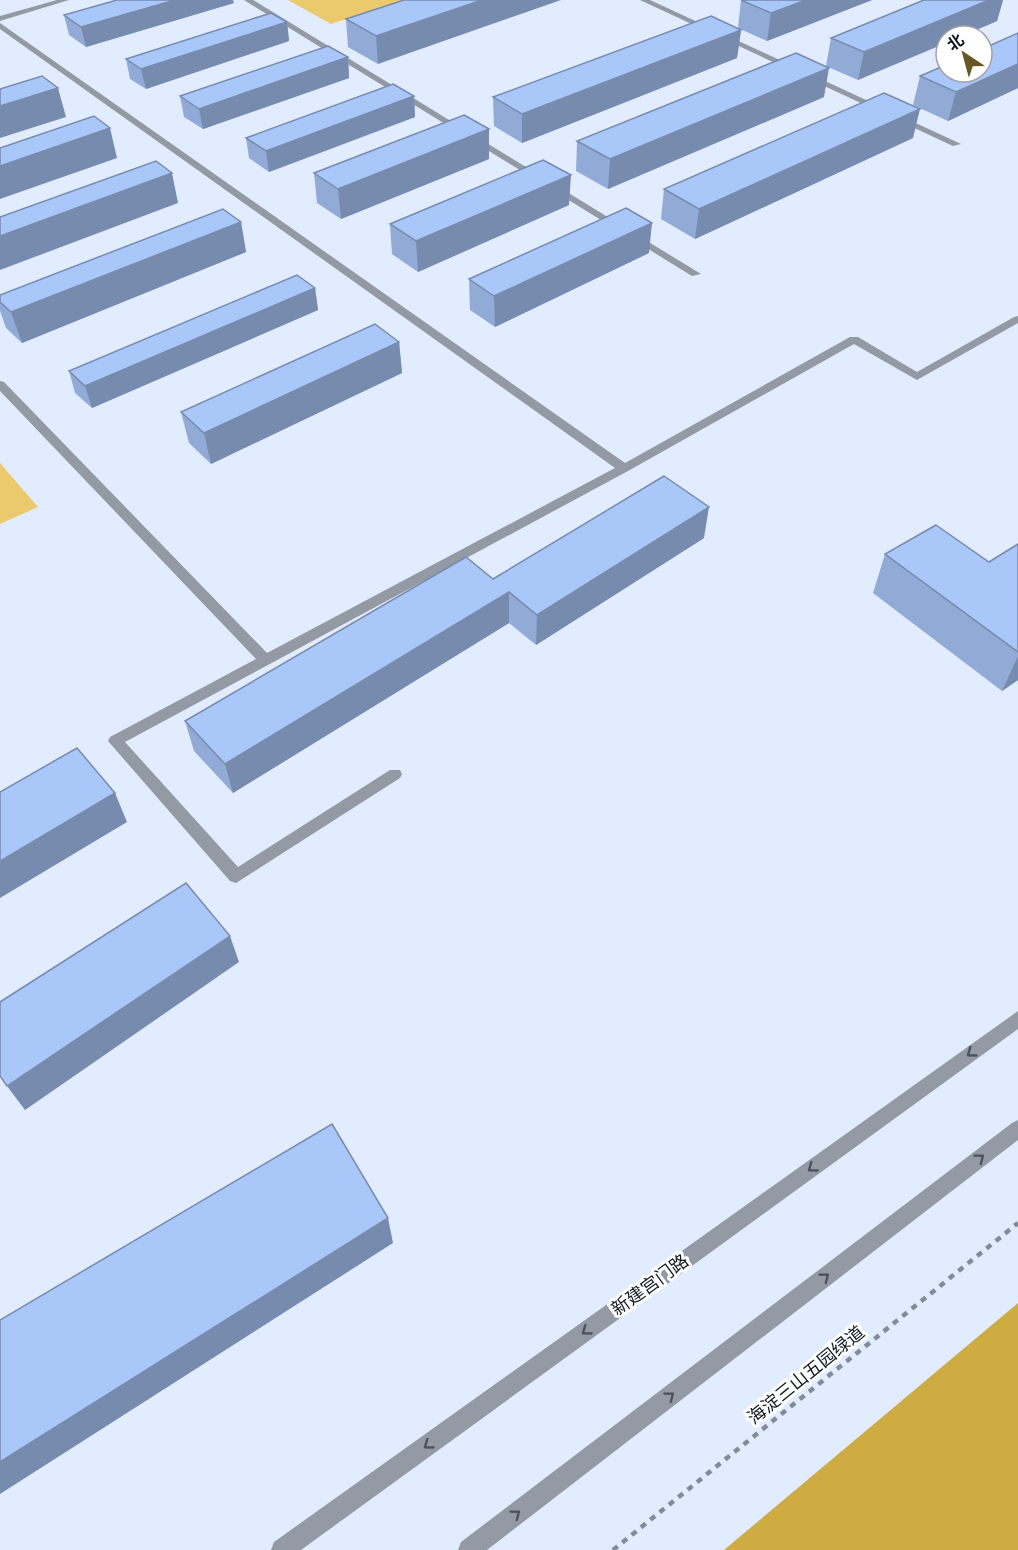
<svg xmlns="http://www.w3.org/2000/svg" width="1018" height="1550" font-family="Poppins,'Noto Sans SC',sans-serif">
  <rect width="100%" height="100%" fill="#e1ecff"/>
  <g fill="#eaca6c">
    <path d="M 288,0 L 404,0 L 331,24 Z"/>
    <path d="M 0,463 L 38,507 L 0,524 Z"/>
  </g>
  <path fill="#cfac41" d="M 1018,1303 L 1018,1550 L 724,1550 Z"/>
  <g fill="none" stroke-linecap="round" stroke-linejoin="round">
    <path stroke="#838b99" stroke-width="4.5" stroke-dasharray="6 6" stroke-linecap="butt" d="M 613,1550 L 1018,1223"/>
    <g fill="#949aa4" fill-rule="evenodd">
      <path d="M 57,0 L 69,0 L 0,21 L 0,16 Z"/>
      <path d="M 244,0 L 253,0 L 701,274 L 692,276 Z"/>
      <path d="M 640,0 L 650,0 L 961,144 L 953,146 Z"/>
      <path d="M 0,23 L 625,463 L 850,337 L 858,337 L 917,372 L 1014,317 L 1018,316 L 1018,323 L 917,380 L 854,344 L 628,471 L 125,742 L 238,867 L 390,770 L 400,770 L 402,774 L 400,778 L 236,883 L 230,881 L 108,741 L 110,737 L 256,659 L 0,391 L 0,381 L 4,382 L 267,653 L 615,468 L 0,29 Z"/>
      <path d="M 1018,1011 L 1018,1029 L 301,1550 L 271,1550 L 274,1542 Z"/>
      <path d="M 1018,1120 L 1018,1140 L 487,1550 L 458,1550 L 461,1542 L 1012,1123 Z"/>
    </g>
  </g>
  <g fill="#92abd6">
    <path d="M 404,0 L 378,64 L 348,47 L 346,19 Z"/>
    <path d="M 741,0 L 872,0 L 767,41 L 738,28 Z"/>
    <path d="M 924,0 L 1003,0 L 997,21 L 962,36 L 946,36 L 858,80 L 826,66 L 831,38 Z"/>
    <path d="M 234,3 L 86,47 L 69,35 L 64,15 Z"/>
    <path d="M 287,22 L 289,41 L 146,89 L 130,79 L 126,59 Z"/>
    <path d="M 741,30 L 737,58 L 522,143 L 494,126 L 493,97 Z"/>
    <path d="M 1018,33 L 1018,88 L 948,121 L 913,105 L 920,76 Z"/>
    <path d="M 348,57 L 349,78 L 203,129 L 184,117 L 180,96 Z"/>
    <path d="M 414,96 L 415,117 L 269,172 L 249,158 L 246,138 Z"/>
    <path d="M 824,97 L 608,189 L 576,171 L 577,141 Z"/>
    <path d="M 489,129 L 489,159 L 341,219 L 317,203 L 314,173 Z"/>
    <path d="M 913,138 L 695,239 L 661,219 L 664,189 Z"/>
    <path d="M 569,205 L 418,272 L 392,254 L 390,224 Z"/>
    <path d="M 241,222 L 246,252 L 22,343 L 6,328 L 0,311 L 0,295 Z"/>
    <path d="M 649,253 L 495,327 L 470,310 L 469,279 Z"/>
    <path d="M 315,288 L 318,310 L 92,408 L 75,393 L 69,371 Z"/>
    <path d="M 399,342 L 402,373 L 211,464 L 189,443 L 181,412 Z"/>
    <path d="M 704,538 L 536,645 L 509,623 L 233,793 L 194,751 L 185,721 L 493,579 Z"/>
    <path d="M 1018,544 L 1018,680 L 1002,691 L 873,593 L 885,554 L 989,562 Z"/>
  </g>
  <g fill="#778bae">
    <path d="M 175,0 L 233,0 L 234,3 L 86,47 L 81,27 Z"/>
    <path d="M 482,0 L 561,0 L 378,64 L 376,36 Z"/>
    <path d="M 806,0 L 872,0 L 767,41 L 771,13 Z"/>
    <path d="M 989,0 L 1003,0 L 997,21 L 962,36 L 946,36 L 946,43 L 858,80 L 864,52 Z"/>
    <path d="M 287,22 L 289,41 L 146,89 L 141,69 Z"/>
    <path d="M 741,30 L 737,58 L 522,143 L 522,114 Z"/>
    <path d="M 348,57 L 349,78 L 203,129 L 199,109 Z"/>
    <path d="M 1018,64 L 1018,88 L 948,121 L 956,92 Z"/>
    <path d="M 829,68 L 824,97 L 608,189 L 610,159 Z"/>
    <path d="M 58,88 L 66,117 L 0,138 L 0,106 Z"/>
    <path d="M 414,96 L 415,117 L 269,172 L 266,151 Z"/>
    <path d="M 920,109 L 913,138 L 695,239 L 699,209 Z"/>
    <path d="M 110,128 L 117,158 L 0,199 L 0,166 Z"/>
    <path d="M 489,129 L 489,159 L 341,219 L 338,189 Z"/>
    <path d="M 172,173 L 178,203 L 0,270 L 0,236 Z"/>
    <path d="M 571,175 L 569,205 L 418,272 L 416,241 Z"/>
    <path d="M 241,222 L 246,252 L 22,343 L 11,312 Z"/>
    <path d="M 652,223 L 649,253 L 495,327 L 494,296 Z"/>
    <path d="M 315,288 L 318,310 L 92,408 L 85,386 Z"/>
    <path d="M 399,342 L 402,373 L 211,464 L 204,433 Z"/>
    <path d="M 709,507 L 704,538 L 536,645 L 537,615 Z"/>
    <path d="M 509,592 L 509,623 L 233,793 L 225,764 Z"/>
    <path d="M 1018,656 L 1018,680 L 1002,691 Z"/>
    <path d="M 115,793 L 127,822 L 0,898 L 0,861 Z"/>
    <path d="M 230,936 L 239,962 L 25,1110 L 7,1086 Z"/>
    <path d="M 388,1218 L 393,1243 L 0,1494 L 0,1462 Z"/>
  </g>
  <g fill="#aac7f9" stroke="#778bae" stroke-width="1.5">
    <path d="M 117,0 L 175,0 L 81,27 L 64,15 Z"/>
    <path d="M 404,0 L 482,0 L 376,36 L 346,19 Z"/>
    <path d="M 741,0 L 806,0 L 771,13 Z"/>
    <path d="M 924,0 L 989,0 L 864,52 L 831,38 Z"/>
    <path d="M 271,13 L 287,22 L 141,69 L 126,59 Z"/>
    <path d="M 711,16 L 741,30 L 522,114 L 493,97 Z"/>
    <path d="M 1018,33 L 1018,64 L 956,92 L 920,76 L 946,65 L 946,72 L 982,72 L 982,49 Z"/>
    <path d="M 328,46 L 348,57 L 199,109 L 180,96 Z"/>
    <path d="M 796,53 L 829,68 L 610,159 L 577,141 Z"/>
    <path d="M 42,76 L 58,88 L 0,106 L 0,89 Z"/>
    <path d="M 393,84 L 414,96 L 266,151 L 246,138 Z"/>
    <path d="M 884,93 L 920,109 L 699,209 L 664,189 Z"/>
    <path d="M 464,115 L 489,129 L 338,189 L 314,173 Z"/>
    <path d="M 94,116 L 110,128 L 0,166 L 0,148 Z"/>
    <path d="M 543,160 L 571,175 L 416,241 L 390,224 Z"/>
    <path d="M 156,161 L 172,173 L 0,236 L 0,217 Z"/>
    <path d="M 626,208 L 652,223 L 494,296 L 469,279 Z"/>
    <path d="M 223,209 L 241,222 L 11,312 L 0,302 L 0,295 Z"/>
    <path d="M 297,275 L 315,288 L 85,386 L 69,371 Z"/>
    <path d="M 375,324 L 399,342 L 204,433 L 181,412 Z"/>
    <path d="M 664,476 L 709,507 L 537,615 L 509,592 L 225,764 L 185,721 L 466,557 L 493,579 Z"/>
    <path d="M 936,525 L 989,562 L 1018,544 L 1018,652 L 885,554 Z"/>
    <path d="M 77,748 L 115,793 L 0,861 L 0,792 Z"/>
    <path d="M 186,883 L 230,936 L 7,1086 L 0,1076 L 0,1002 Z"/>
    <path d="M 332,1124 L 388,1218 L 0,1462 L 0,1320 Z"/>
  </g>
  <defs><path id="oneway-chevron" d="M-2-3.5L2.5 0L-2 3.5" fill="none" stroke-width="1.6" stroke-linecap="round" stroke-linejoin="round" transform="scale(1.5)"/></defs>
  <g stroke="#4d525b">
    <use href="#oneway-chevron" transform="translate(971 1053) rotate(144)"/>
    <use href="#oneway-chevron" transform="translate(980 1158) rotate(-37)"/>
    <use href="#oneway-chevron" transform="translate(812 1168) rotate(144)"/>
    <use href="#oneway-chevron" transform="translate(825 1277) rotate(-37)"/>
    <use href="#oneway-chevron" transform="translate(586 1331) rotate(144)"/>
    <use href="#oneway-chevron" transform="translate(670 1396) rotate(-37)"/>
    <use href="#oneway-chevron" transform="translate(428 1445) rotate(144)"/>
    <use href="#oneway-chevron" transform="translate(516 1514) rotate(-37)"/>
  </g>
  <g text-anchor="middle" stroke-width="6" stroke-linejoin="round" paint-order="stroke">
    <g font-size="18" fill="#131820" stroke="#fff">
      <text transform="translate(650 1285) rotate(-36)" y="6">新建宫门路</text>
      <text transform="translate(806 1375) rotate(-39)" y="6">海淀三山五园绿道</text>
    </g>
  </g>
  <g transform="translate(964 54) rotate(324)"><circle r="28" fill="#ffffff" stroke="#a1a3a6" stroke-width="1.5"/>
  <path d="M0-4.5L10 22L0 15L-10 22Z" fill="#685724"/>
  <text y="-9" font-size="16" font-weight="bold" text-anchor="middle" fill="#131820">北</text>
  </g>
</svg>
